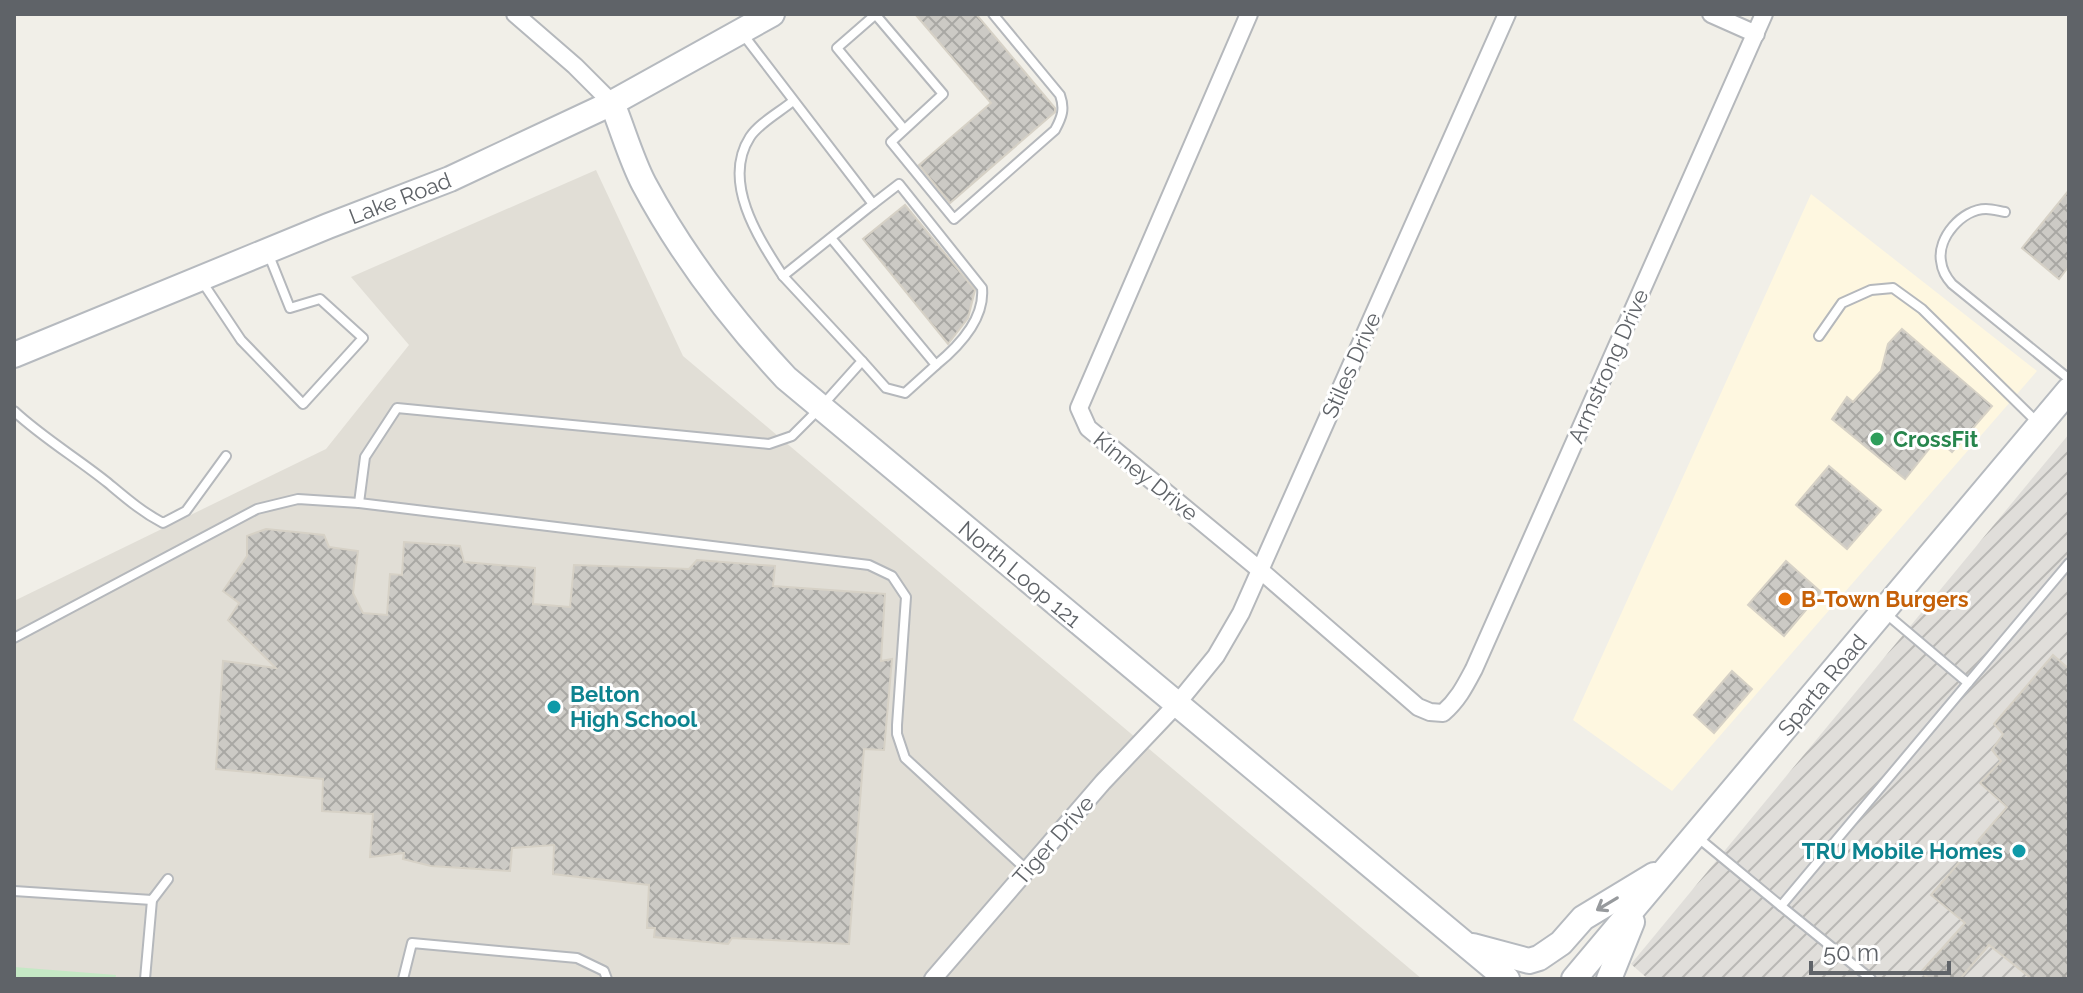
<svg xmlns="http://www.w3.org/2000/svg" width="2083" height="993" font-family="Raleway,sans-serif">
  <defs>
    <pattern id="industrial-furrows" width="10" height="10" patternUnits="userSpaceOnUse" patternTransform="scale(2)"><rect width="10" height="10" fill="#e0deda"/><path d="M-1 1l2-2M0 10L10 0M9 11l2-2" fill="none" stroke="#b9b8b5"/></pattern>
    <pattern id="building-cross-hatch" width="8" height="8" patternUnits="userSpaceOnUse" patternTransform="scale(2)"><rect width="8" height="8" fill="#cccac5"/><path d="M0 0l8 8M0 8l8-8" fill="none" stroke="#a9a8a4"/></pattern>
  </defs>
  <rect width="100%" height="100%" fill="#f1efe8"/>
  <path fill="#fef7e0" d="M 1811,194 L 2037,371 L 1672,791 L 1573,720 Z"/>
  <path fill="url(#industrial-furrows)" d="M 2069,434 L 2069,979 L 1648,979 L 1631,964 Z"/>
  <path fill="#e1ded6" d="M 596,170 L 683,356 L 1422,979 L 14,979 L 14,601 L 326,449 L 409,345 L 351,277 Z"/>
  <path fill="#c5e8c5" d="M 14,967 L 116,975 L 115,979 L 14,979 Z"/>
  <g fill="url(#building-cross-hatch)" stroke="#d6d1c6" stroke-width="2">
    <path d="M 915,14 L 976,14 L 1055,108 L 1055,112 L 950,203 L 919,165 L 991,103 Z"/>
    <path d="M 2069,190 L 2069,266 L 2059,279 L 2022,248 Z"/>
    <path d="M 905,205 L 975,290 L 968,318 L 948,344 L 863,239 Z"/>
    <path d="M 1902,329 L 1992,406 L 1952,452 L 1937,439 L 1905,479 L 1832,419 L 1847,397 L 1853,402 L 1881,371 L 1888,344 Z"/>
    <path d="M 1829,466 L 1881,510 L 1847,549 L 1796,505 Z"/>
    <path d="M 266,529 L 324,535 L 329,547 L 358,551 L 353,593 L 363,613 L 387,615 L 390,574 L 402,575 L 404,542 L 460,546 L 464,562 L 535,568 L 533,604 L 570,607 L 574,565 L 689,569 L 697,560 L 775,566 L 773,586 L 885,594 L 881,661 L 892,659 L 884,750 L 864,749 L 849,944 L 732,938 L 728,944 L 654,937 L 655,928 L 647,928 L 649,885 L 553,874 L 554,845 L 512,848 L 510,871 L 431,866 L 403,859 L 404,853 L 370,857 L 373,814 L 322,811 L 323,779 L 216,769 L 223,661 L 276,668 L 228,620 L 239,603 L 223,591 L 247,556 L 247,536 Z"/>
    <path d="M 1786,561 L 1821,592 L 1784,636 L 1748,605 Z"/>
    <path d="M 2053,655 L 2069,669 L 2069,979 L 2032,979 L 1989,945 L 1960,979 L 1929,979 L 1921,972 L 1965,923 L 1931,895 L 2007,807 L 1980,783 L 2001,761 L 1992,750 L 2003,734 L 1994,724 Z"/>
    <path d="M 1732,671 L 1752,689 L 1714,733 L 1694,715 Z"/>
  </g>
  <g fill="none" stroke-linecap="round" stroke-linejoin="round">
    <g stroke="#b5b8bc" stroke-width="12">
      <g id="lane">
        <path d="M 875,14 L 943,94 L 891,142 L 954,219 L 1055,130 C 1062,117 1065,109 1060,95 L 993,14"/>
        <path d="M 876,14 L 837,48 L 904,129"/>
        <path d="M 873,204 L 899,184 L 982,288 C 985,319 958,347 936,365"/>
        <path d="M 2005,212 C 1999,211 1992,209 1986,209 C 1962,209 1937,238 1941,261 C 1942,271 1946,277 1952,284 L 2069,379"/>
        <path d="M 831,238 L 936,365 L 905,393 L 886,388 L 862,361"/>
        <path d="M 783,276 C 759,239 721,182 750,137 C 759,123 780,112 793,101"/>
        <path d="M 201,280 L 241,340 L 303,404 L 363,338 L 320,299 L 290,308 L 268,253"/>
        <path d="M 1819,336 L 1842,303 L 1871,290 L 1893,288 L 1922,309 L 2039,424"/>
        <path d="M 14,411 C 43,438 77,458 108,483 C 126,498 142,512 163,523 L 186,511 L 226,456"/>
        <path d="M 359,503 L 365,457 L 397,408 L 769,444 L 792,436 L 820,408 L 862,361 L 783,276 L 873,204 L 742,33"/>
        <path d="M 14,638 L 257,509 L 298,499 L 359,503 L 869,565 L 892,576 L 906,597 L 897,725 L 897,734 L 905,758 L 1027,870"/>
        <path d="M 1968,683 L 2069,563"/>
        <path d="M 1696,836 L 1781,906 L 1968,683 L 1884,612"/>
        <path d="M 14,891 L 152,900 L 168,879"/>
        <path d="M 1781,906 L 1871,979"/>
        <path d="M 145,979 L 152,900"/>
        <path d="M 403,979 L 412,943 L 577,958 L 604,971 L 607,979"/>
      </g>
    </g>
    <g stroke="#b5b8bc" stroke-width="20">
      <g id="street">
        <path d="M 515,14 L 575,66 L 612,103"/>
        <path d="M 1249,14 L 1079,408 L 1088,428 L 1260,570 L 1418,707 L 1430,712 L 1443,713 C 1458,700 1465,686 1474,669 L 1764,14"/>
        <path d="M 1711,14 L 1756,34"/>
        <path d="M 933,979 L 1103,782 L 1176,705 L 1216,656 L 1241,613 L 1507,14"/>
      </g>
    </g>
    <g stroke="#b6babf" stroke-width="28">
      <g id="secondary">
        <path d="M 612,103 C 623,130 631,159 644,184 C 682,255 731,319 786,378 L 1507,979"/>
        <path d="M 14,355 L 328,226 L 450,179 L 612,103 L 772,14"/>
        <path d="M 1473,946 L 1529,961 L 1539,958 L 1561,943 L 1583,918 L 1654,875"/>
        <path d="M 1574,979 L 2069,390"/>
        <path d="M 1609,979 L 1632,922"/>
      </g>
    </g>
    <use href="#lane" stroke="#fff" stroke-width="8"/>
    <use href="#street" stroke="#fff" stroke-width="16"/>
    <use href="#secondary" stroke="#fff" stroke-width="24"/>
  </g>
  <defs><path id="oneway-shaft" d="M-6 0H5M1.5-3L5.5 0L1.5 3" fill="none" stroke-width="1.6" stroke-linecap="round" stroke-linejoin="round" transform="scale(2)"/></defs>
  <use stroke="#979a9d" href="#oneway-shaft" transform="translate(1607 904) rotate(149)"/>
  <circle fill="#2e9e5b" stroke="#fff" stroke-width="3" cx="1877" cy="439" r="8"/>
  <circle fill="#e8710a" stroke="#fff" stroke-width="3" cx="1785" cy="599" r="8"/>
  <g fill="#0f9aa8" stroke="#fff" stroke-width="3">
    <circle cx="554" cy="707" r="8"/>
    <circle cx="2019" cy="851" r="8"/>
  </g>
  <g text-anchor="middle" stroke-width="6" stroke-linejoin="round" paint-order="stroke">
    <g font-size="22" fill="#5f6368" stroke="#fff">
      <text transform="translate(400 198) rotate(-21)" y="8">Lake Road</text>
      <text transform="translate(1351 365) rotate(-66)" y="8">Stiles Drive</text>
      <text transform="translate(1608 366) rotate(-66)" y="8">Armstrong Drive</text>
      <text transform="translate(1146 476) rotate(39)" y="8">Kinney Drive</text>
      <text transform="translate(1020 574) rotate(40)" y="8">North Loop 121</text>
      <text transform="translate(1822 685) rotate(-50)" y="8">Sparta Road</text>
      <text transform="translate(1053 840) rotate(-49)" y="8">Tiger Drive</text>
    </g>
    <g font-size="22" font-weight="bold" fill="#27864d" stroke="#fff" text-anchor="start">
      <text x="1893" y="447">CrossFit</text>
    </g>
    <g font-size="22" font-weight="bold" fill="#c56008" stroke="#fff" text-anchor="start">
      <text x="1801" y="607">B-Town Burgers</text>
    </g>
    <g font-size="22" font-weight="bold" fill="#0d838f" stroke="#fff" text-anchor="start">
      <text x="570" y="702">Belton<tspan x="570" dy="25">High School</tspan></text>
      <text x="2003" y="859" text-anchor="end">TRU Mobile Homes</text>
    </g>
  </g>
  <rect width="2083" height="993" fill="none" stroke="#5f6368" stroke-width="32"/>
  <path d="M1811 961v12h138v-12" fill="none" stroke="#5f6368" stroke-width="4"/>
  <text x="1823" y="961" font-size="24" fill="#5f6368" stroke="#ffffff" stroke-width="6" paint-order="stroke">50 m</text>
</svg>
